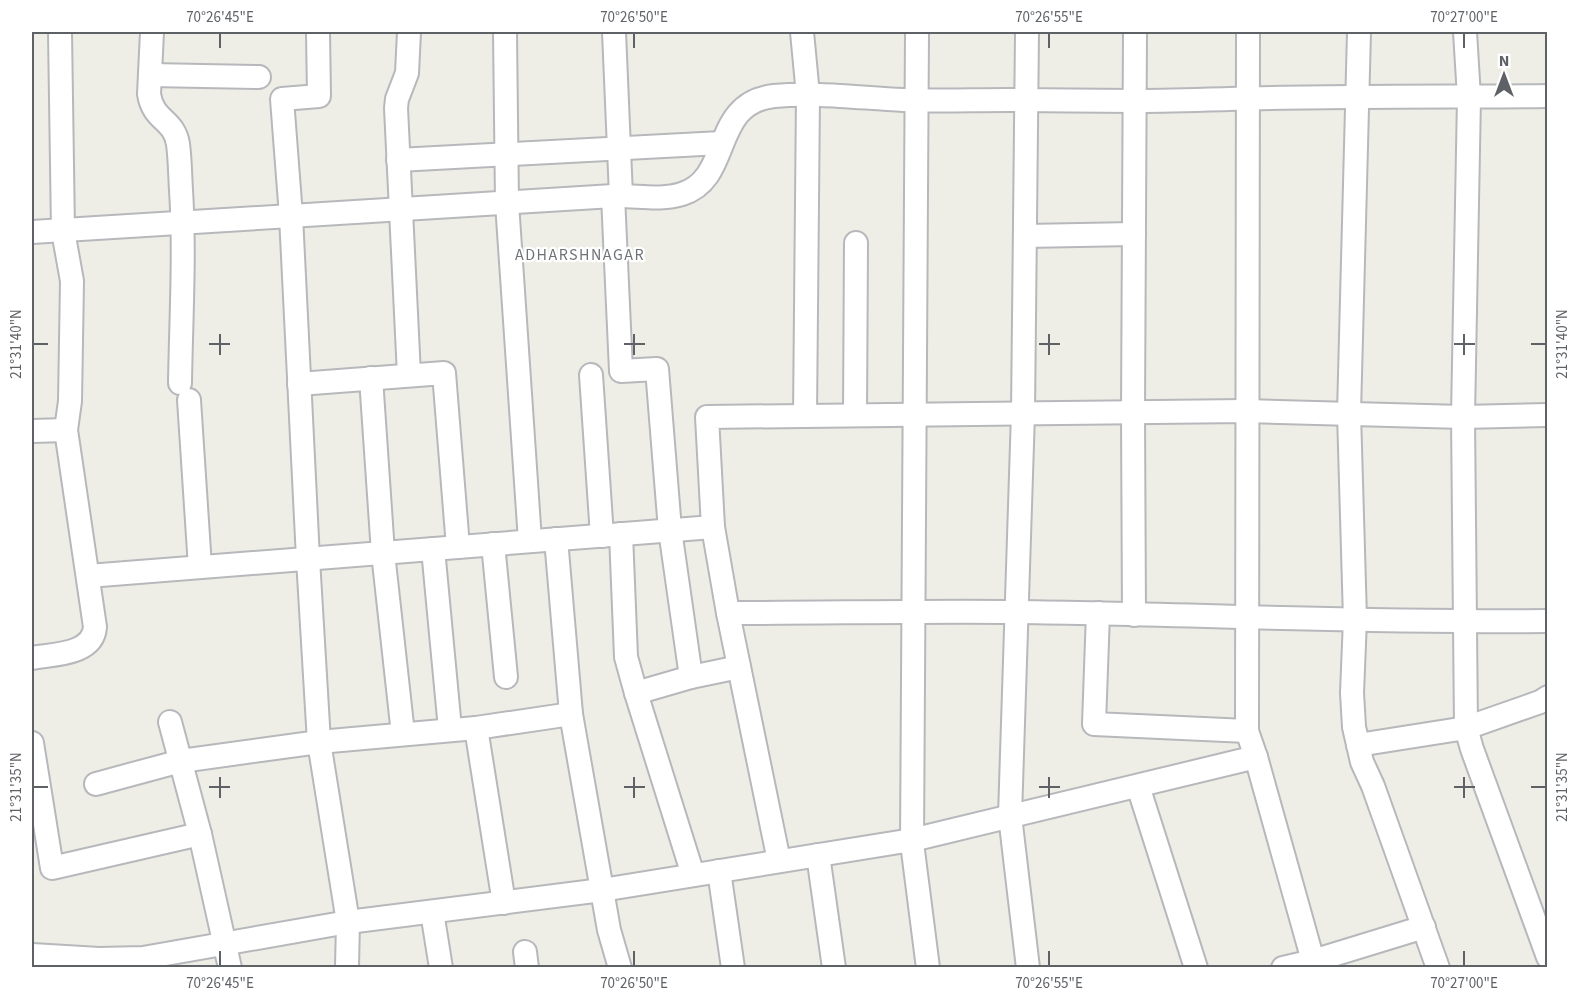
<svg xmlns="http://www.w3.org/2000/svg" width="1579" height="999" font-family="'Source Sans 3',sans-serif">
  <rect width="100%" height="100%" fill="#efeee6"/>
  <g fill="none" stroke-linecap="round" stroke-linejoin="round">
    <g stroke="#b6b8bc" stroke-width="26">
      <g id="street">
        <path d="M 152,32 L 149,94 C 153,121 174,119 178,144 C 180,159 180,174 181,190 C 185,254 181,319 180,383"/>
        <path d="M 318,32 L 319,96 L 282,99 L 291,216 L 308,559 L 319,742 L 348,922 L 347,967"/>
        <path d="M 505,32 L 507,203 L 530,541"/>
        <path d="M 614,32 L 621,196"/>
        <path d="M 802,32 L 808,95 L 805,416"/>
        <path d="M 917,32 L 912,843 L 928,968"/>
        <path d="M 1027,32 L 1023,413 L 1010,816 L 1028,968"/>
        <path d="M 1248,32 L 1247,731 L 1256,757 L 1315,968"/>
        <path d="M 1359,32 L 1349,413 L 1355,619 L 1352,693 L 1354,727 L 1362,762 L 1373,786 L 1438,968"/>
        <path d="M 1465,32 L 1469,97 L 1463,417 L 1466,728 L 1472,749 L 1548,957"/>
        <path d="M 150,75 L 259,77"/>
        <path d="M 398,160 L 721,143"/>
        <path d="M 613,196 L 621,371 L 657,369 L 670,530 L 691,677"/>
        <path d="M 32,232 L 613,196 C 636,195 660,201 682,194 C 733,178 710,103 774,96 C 817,92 860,98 903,100 C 938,101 972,100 1007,100 C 1050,100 1093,101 1136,101 C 1209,100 1281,97 1354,97 C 1419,96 1483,97 1548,96"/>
        <path d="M 1025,236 L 1134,234"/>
        <path d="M 409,375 L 396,108 L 397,99 L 407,73 L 409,32"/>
        <path d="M 591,375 L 602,536"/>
        <path d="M 371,378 L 383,553 L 403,734"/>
        <path d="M 299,384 L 444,373 L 458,547"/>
        <path d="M 189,400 L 200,567"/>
        <path d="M 855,415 L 856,243"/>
        <path d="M 32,431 L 66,430"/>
        <path d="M 621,534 L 626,657 L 636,693"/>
        <path d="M 556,539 L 571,714 L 609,930 L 620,968"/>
        <path d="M 493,544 L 506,677"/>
        <path d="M 433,549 L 450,729"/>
        <path d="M 88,576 L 713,527"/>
        <path d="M 728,613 C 825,613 921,611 1018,612 C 1194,614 1371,623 1548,621"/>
        <path d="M 1098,613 L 1094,724 L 1247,731"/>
        <path d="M 1134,615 L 1133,412 L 1135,32"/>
        <path d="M 32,658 C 53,654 93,655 95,627 L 66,430 L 70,401 L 72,281 L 63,231 L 60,32"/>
        <path d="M 170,722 L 200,834 L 230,968"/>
        <path d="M 476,728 L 504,903"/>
        <path d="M 32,743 L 52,868 L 200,834"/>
        <path d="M 1358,745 L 1466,728 L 1540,702 L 1548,697"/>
        <path d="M 96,784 L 181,761 L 319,742 L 476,728 L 571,714"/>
        <path d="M 1138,786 L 1196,968"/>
        <path d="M 818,855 L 834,968"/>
        <path d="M 779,861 L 728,613 L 713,527 L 707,417 L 1246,411 L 1463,417 L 1548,415"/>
        <path d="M 719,871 L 733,968"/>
        <path d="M 693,875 L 636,693 L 691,677 L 739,667"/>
        <path d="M 432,912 L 441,968"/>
        <path d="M 525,952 L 527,968"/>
        <path d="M 32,955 L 99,959 L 143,958 L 348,922 L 602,890 L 912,840 L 1256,757"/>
        <path d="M 1283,968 L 1313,961 L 1424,927"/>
      </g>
    </g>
    <use href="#street" stroke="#fff" stroke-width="22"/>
  </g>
  <path fill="none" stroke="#5e6166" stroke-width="2" d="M 220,33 L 220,48M 634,33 L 634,48M 1049,33 L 1049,48M 1464,33 L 1464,48M 220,334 L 220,355M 634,334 L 634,355M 1049,334 L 1049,355M 1464,334 L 1464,355M 33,344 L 48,344M 209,344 L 230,344M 624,344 L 645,344M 1039,344 L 1060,344M 1454,344 L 1475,344M 1531,344 L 1546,344M 220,777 L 220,798M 634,777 L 634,798M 1049,777 L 1049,798M 1464,777 L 1464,798M 33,787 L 48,787M 209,787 L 230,787M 624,787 L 645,787M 1039,787 L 1060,787M 1454,787 L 1475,787M 1531,787 L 1546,787M 220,951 L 220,966M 634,951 L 634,966M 1049,951 L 1049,966M 1464,951 L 1464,966"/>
  <g text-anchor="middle" stroke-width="4.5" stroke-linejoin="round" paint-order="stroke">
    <g font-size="16" letter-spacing="1.5" fill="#6f7378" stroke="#fff">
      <text x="580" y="260">ADHARSHNAGAR</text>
    </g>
  </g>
  <rect width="1579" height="999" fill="none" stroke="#ffffff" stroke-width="66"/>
  <g transform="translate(1504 75)" stroke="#ffffff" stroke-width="4.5" paint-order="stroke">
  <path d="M0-4.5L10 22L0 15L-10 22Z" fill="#5e6166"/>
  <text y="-9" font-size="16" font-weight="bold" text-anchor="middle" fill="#5e6166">N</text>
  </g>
  <rect x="33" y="33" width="1513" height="933" fill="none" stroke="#5e6166" stroke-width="2"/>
  <g font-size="15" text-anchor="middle" fill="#5e6166">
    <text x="220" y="22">70°26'45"E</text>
    <text x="634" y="22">70°26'50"E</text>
    <text x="1049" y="22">70°26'55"E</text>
    <text x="1464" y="22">70°27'00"E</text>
    <text transform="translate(16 344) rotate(-90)" y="5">21°31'40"N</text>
    <text transform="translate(1562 344) rotate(-90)" y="5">21°31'40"N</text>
    <text transform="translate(16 787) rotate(-90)" y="5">21°31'35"N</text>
    <text transform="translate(1562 787) rotate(-90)" y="5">21°31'35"N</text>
    <text x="220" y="988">70°26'45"E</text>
    <text x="634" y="988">70°26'50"E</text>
    <text x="1049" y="988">70°26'55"E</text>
    <text x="1464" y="988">70°27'00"E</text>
  </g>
</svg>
